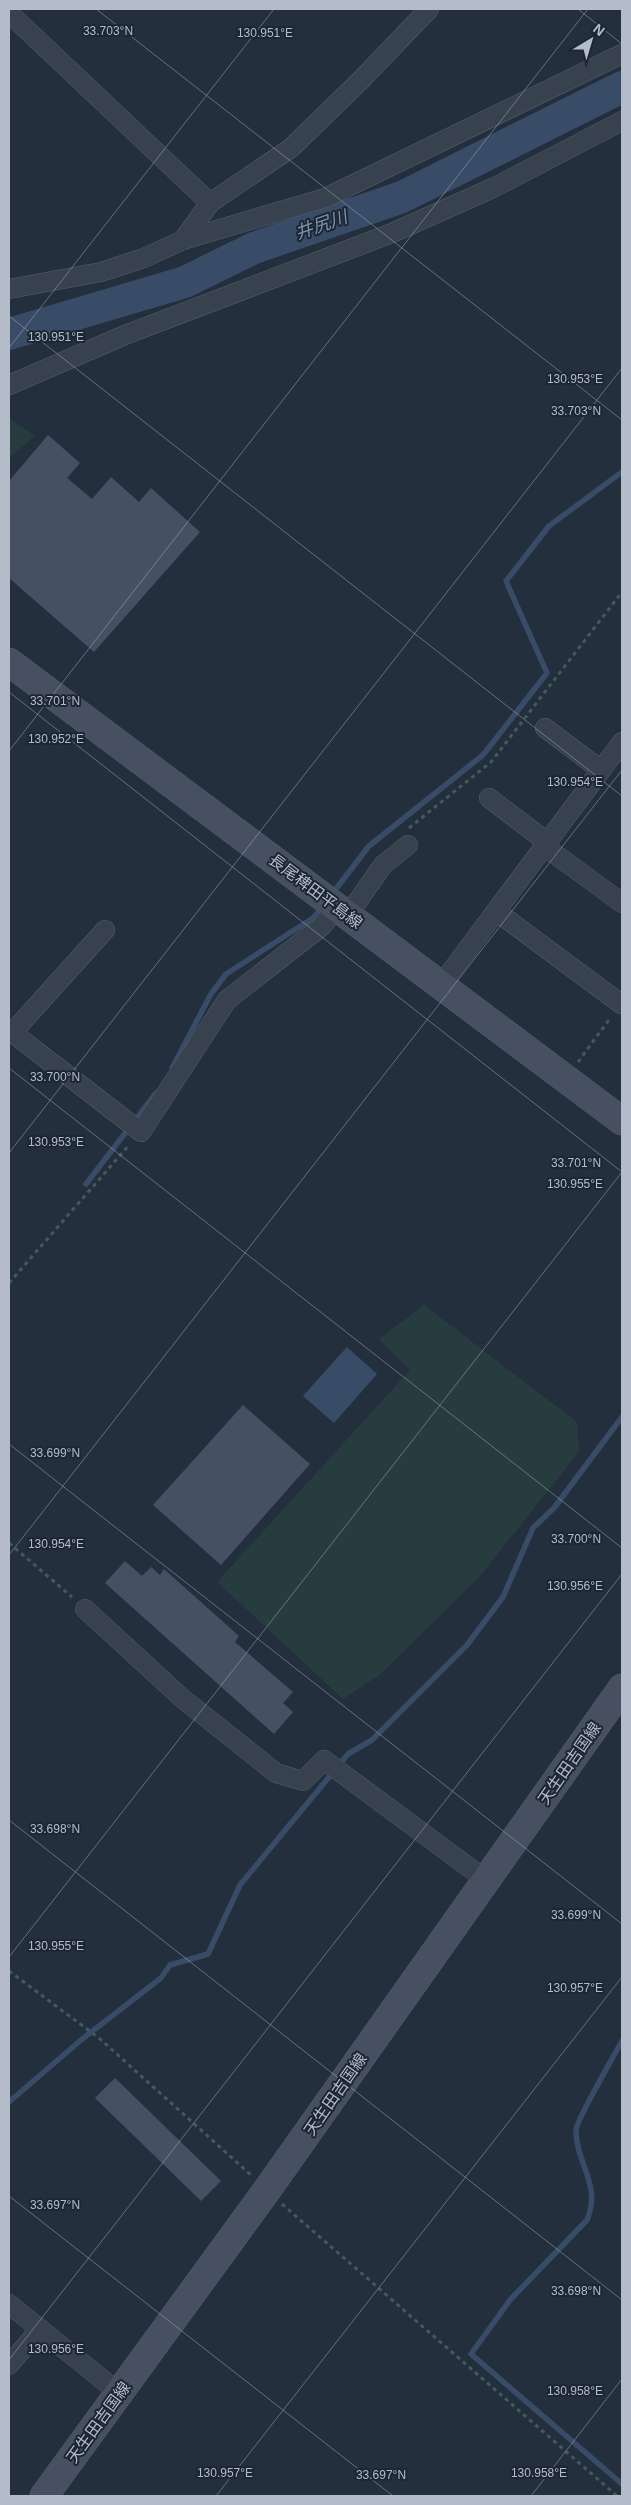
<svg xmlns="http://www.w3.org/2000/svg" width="631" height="2505" font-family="Arial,'Noto Sans JP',sans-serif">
  <rect width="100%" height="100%" fill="#242f3e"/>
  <g fill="#263c3f">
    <path d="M 9,418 L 35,436 L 9,458 Z"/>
    <path d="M 424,1305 L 577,1422 L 579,1452 L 480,1576 L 381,1674 L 343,1699 L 217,1582 L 410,1370 L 379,1339 Z"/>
  </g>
  <path fill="#394c67" d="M 347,1347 L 377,1374 L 334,1423 L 303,1396 Z"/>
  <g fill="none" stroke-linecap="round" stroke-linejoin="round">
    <g stroke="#394c67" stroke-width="5.5">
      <path d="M 332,894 L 369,846 L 483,755 L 547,673 L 506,581 L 549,526 L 622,472"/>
      <path d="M 172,1068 L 211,994 L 226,974 L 313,918 L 323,906"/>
      <path d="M 86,1184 L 156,1093"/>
      <path d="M 622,2041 C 615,2054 576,2121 576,2130 C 576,2164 602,2185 587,2220 L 510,2300 L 471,2354 L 622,2484"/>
      <path d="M 9,2102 L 81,2040 L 161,1978 L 170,1965 L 208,1954 L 240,1885 L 348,1754 L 372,1740 L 467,1645 L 503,1597 L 533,1528 L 554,1508 L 622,1417"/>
    </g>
    <path stroke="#394c67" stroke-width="32" d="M 9,334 L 185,282 L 254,248 L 402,197 L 622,87"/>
  </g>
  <g fill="#455162">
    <path d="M 48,435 L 80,463 L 67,478 L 92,499 L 111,477 L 139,502 L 151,488 L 200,532 L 94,652 L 9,578 L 9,481 Z"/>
    <path d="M 243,1405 L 310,1464 L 221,1565 L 153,1505 Z"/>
    <path d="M 125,1561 L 142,1576 L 151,1567 L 160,1575 L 164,1569 L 239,1636 L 235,1642 L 293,1692 L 283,1703 L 293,1712 L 274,1734 L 105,1583 Z"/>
    <path d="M 115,2078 L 221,2181 L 201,2201 L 95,2098 Z"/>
  </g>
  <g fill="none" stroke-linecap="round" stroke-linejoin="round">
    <g stroke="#565f6c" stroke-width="20">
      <g id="minor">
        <path d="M 9,13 L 210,203"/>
        <path d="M 183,240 L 210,203 L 291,148 L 361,80 L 429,9"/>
        <path d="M 9,289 L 101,272 L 144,258 L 183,240 L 325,198 L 622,54"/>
        <path d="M 9,385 L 125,335 L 392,233 L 495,187 L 622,121"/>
        <path d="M 545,728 L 601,770"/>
        <path d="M 489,798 L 547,842"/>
        <path d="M 544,846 L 622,903"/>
        <path d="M 496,911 L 621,1004"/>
        <path d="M 348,915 L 383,865 L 408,845"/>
        <path d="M 441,985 L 622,742"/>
        <path d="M 9,1030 L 141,1132 L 227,1000 L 322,926 L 337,907"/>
        <path d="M 12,1033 L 105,930"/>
        <path d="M 85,1609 L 183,1699 L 276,1773 L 303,1781 L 324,1760 L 486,1880"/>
        <path d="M 9,2304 L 119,2393"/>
        <path d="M 9,2365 L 40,2329"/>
      </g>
    </g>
    <g stroke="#565f6c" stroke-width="29">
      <g id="secondary">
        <path d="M 9,662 L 622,1121"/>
        <path d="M 44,2496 L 267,2190 L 622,1688"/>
      </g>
    </g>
    <g stroke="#44595c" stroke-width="3" stroke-dasharray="4 4" stroke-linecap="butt">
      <path d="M 409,828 L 491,762 L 622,592"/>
      <path d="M 578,1062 L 611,1017"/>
      <path d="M 9,1283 L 130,1144"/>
      <path d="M 9,1543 L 72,1597"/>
      <path d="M 9,1971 L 99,2038 L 252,2176"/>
      <path d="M 282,2204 L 617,2496"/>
    </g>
    <use href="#minor" stroke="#38414e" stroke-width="19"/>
    <use href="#secondary" stroke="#465061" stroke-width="28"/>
  </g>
  <path fill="none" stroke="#b4bcc9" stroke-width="1" stroke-opacity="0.45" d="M 96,9 L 622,420M 578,9 L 622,44M 9,316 L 622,796M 9,348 L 274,9M 9,692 L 622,1172M 9,751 L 588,9M 9,1068 L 622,1548M 9,1153 L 622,368M 9,1444 L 622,1924M 9,1555 L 622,770M 9,1820 L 622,2300M 9,1957 L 622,1172M 9,2196 L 393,2496M 9,2360 L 622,1574M 216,2496 L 622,1977M 531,2496 L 622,2379"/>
  <g text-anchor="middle" stroke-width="4" stroke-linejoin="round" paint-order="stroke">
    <g font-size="16" fill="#b4bcc9" stroke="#1d2633">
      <text transform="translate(316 891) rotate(37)" y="6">長尾稗田平島線</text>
      <text transform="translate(569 1763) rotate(-55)" y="6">天生田吉国線</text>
      <text transform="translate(335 2094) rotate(-55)" y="6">天生田吉国線</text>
      <text transform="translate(98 2422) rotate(-54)" y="6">天生田吉国線</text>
    </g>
    <g font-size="18" font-style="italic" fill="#7c92b1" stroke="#1d2633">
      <text transform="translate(321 225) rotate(-19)" y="6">井尻川</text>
    </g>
  </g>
  <g font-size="12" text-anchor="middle" fill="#b4bcc9" stroke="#1d2633" stroke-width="4" stroke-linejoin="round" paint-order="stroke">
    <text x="108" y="35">33.703°N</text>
    <text x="265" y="37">130.951°E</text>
    <text x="56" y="341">130.951°E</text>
    <text x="575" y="383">130.953°E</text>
    <text x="576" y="415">33.703°N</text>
    <text x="55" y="705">33.701°N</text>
    <text x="56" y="743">130.952°E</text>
    <text x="575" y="786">130.954°E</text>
    <text x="55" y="1081">33.700°N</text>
    <text x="56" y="1146">130.953°E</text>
    <text x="576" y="1167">33.701°N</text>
    <text x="575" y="1188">130.955°E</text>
    <text x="55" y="1457">33.699°N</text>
    <text x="576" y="1543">33.700°N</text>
    <text x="56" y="1548">130.954°E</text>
    <text x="575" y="1590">130.956°E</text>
    <text x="55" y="1833">33.698°N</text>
    <text x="576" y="1919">33.699°N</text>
    <text x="56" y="1950">130.955°E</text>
    <text x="575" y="1992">130.957°E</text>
    <text x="55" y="2209">33.697°N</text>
    <text x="576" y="2295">33.698°N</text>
    <text x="56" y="2353">130.956°E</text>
    <text x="575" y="2395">130.958°E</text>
    <text x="225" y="2477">130.957°E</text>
    <text x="539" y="2477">130.958°E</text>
    <text x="381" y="2479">33.697°N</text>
  </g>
  <rect width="631" height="2505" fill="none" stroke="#b4bcc9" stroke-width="20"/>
  <g transform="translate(591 40) rotate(38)" stroke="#1d2633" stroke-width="4" paint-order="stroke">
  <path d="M0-4L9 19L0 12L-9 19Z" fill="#b4bcc9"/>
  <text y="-8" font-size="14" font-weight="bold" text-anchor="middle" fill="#b4bcc9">N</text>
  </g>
</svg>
